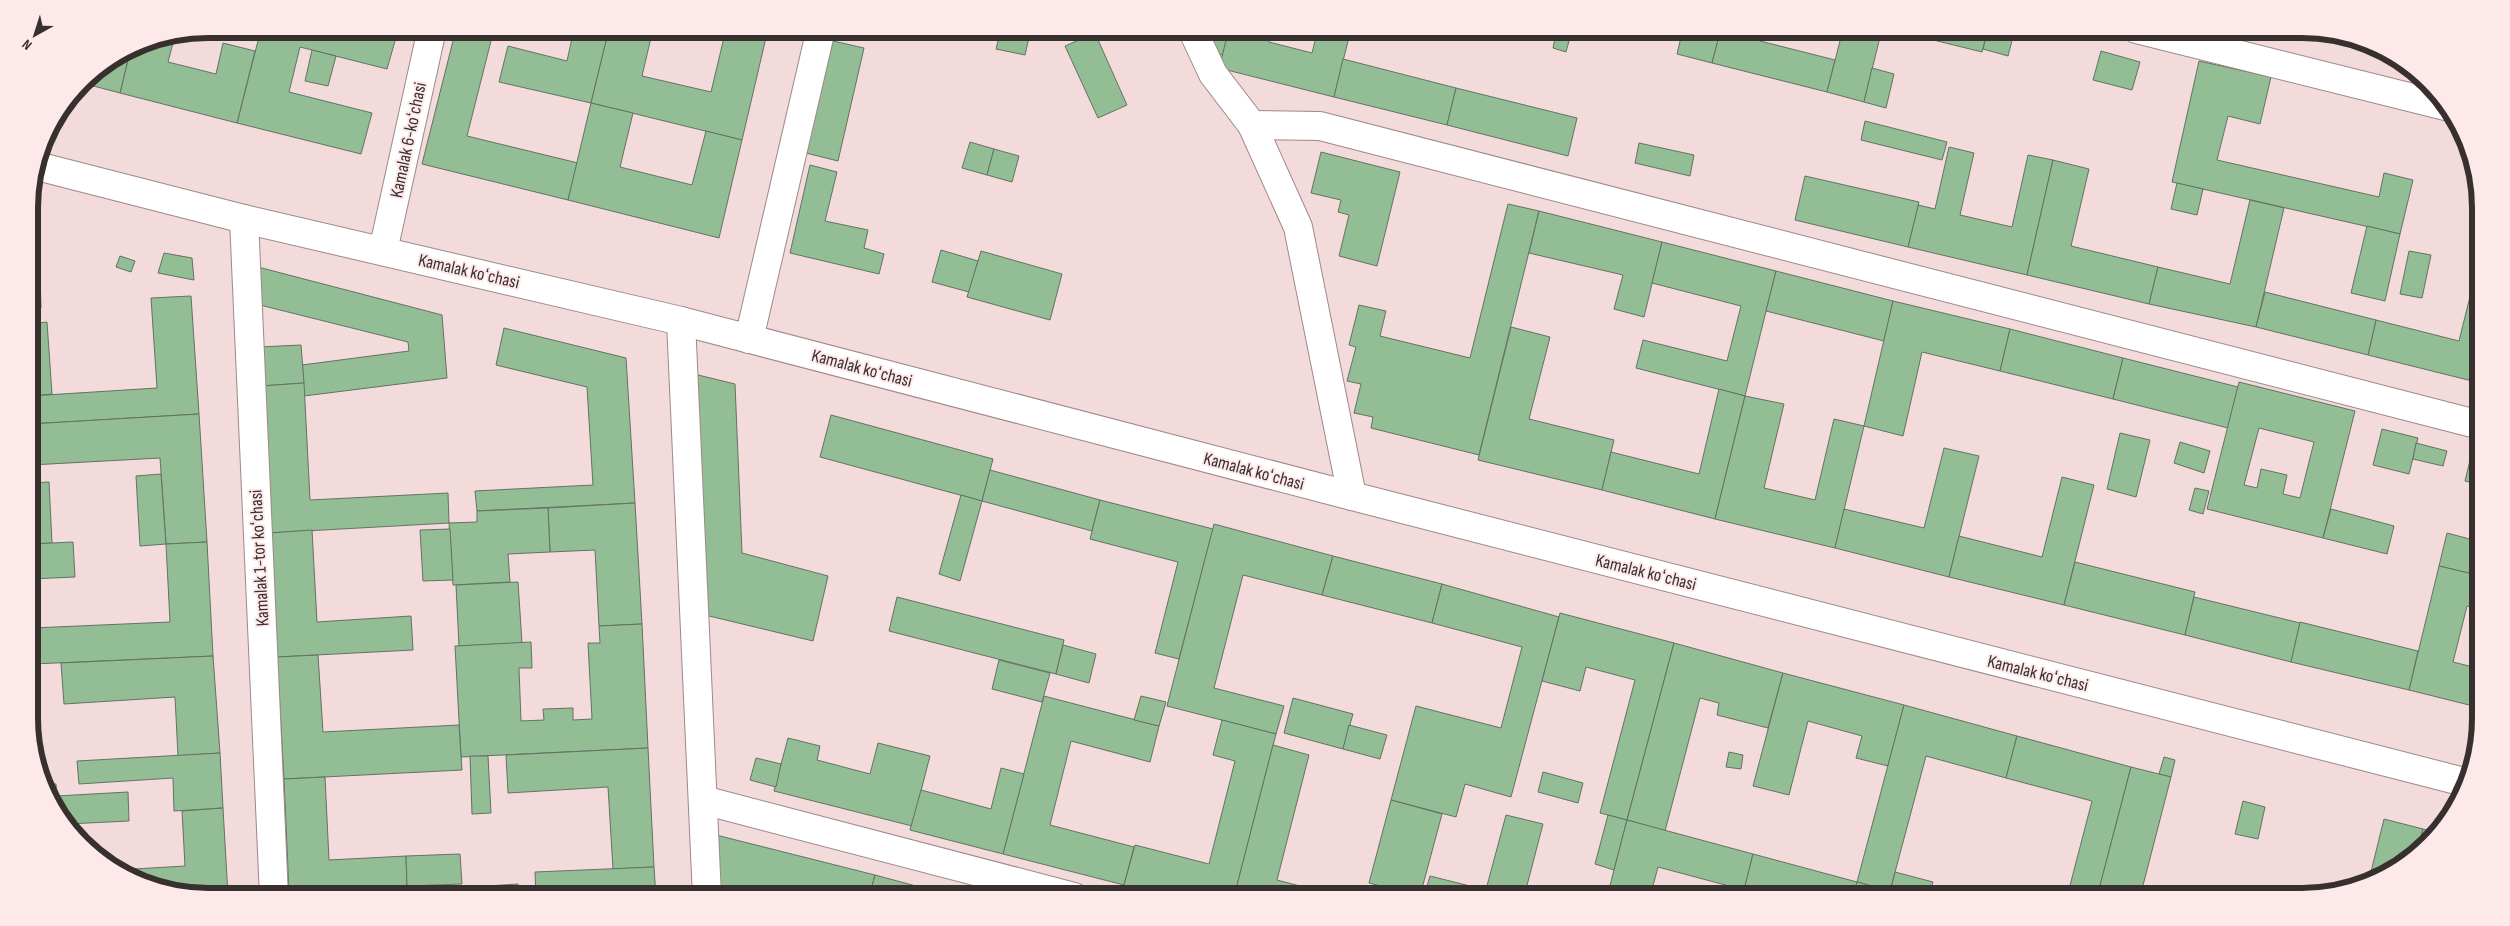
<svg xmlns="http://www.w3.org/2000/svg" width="2510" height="926" font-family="'Sofia Sans Condensed',sans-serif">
  <rect width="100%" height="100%" fill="#f4dbdb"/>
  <g fill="#92bd95" stroke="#637264" fill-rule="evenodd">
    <path d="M 261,29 L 377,29 L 397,34 L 387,69 L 300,47 L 289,92 L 372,113 L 361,154 L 237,123 Z"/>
    <path d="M 377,29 L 398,29 L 397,34 Z"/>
    <path d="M 456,29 L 494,29 L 467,136 L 578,163 L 568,200 L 422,164 Z"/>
    <path d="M 574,29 L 609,29 L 591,103 L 499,82 L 508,46 L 567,61 Z"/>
    <path d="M 609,29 L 653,29 L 642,76 L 711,92 L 726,29 L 768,29 L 742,140 L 591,103 Z"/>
    <path d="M 1001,29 L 1031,29 L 1025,55 L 996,49 Z"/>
    <path d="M 1201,29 L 1229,29 L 1223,55 L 1211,52 Z"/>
    <path d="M 1229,29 L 1272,29 L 1269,42 L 1312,53 L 1318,29 L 1351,29 L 1334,97 L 1219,68 Z"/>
    <path d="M 1582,29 L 1616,29 L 1614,38 Z"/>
    <path d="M 1683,29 L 1721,29 L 1712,63 L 1677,54 Z"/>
    <path d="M 1721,29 L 1763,29 L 1760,41 L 1835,60 L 1827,92 L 1712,63 Z"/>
    <path d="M 1843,29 L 1882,29 L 1864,102 L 1827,92 Z"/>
    <path d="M 1889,29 L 1988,29 L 1982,52 Z"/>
    <path d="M 1988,29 L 2015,29 L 2008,56 L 1983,49 Z"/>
    <path d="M 1095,33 L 1127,105 L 1098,118 L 1065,46 Z"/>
    <path d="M 175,35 L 168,62 L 216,74 L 223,43 L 255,51 L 237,123 L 120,93 L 131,47 L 139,42 Z"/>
    <path d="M 1555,38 L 1569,41 L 1566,52 L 1553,48 Z"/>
    <path d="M 833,41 L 864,48 L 838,161 L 806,153 Z"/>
    <path d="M 127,50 L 130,51 L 120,93 L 82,83 L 89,73 Z"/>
    <path d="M 312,50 L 336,56 L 328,86 L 305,81 Z"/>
    <path d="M 2101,51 L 2140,62 L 2132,90 L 2093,80 Z"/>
    <path d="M 1343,59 L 1456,88 L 1447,125 L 1334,97 Z"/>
    <path d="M 2199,61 L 2271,77 L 2260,124 L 2228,116 L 2217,160 L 2379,197 L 2384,173 L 2413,180 L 2400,234 L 2172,182 Z"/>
    <path d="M 1872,68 L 1894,74 L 1886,108 L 1864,102 Z"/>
    <path d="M 1456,88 L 1577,118 L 1568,156 L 1447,125 Z"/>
    <path d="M 591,103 L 633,113 L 620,167 L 692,185 L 706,131 L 742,140 L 719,238 L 568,200 Z"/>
    <path d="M 1865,121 L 1947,142 L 1942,160 L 1861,140 Z"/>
    <path d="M 970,142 L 994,149 L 987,175 L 962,168 Z"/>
    <path d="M 1639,143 L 1694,155 L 1690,176 L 1635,163 Z"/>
    <path d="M 1949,147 L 1974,153 L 1960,215 L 2012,227 L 2028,155 L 2053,160 L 2027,275 L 1908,247 L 1918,205 L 1935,209 Z"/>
    <path d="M 994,149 L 1019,156 L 1012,182 L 987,175 Z"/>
    <path d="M 1321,152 L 1400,172 L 1377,266 L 1339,256 L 1349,215 L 1338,212 L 1341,200 L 1311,193 Z"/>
    <path d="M 2053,160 L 2089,169 L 2071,246 L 2158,267 L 2149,304 L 2027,275 Z"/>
    <path d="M 810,165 L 837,172 L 825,221 L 868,230 L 864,248 L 884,254 L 879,274 L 790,253 Z"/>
    <path d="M 1805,176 L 1919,202 L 1908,247 L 1795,220 Z"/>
    <path d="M 2177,183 L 2203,189 L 2197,215 L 2171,209 Z"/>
    <path d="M 2250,200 L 2284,208 L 2256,327 L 2149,304 L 2158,267 L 2230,284 Z"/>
    <path d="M 1508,204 L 1539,211 L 1479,455 L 1371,428 L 1373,417 L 1354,413 L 1361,384 L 1347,381 L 1356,347 L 1349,345 L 1359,305 L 1386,311 L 1380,336 L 1470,358 Z"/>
    <path d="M 1539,211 L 1662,242 L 1644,317 L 1614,309 L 1623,275 L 1529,253 Z"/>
    <path d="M 2367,226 L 2400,234 L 2385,301 L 2351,293 Z"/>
    <path d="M 1662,242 L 1776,271 L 1745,396 L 1636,368 L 1643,340 L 1727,361 L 1741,306 L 1652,283 Z"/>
    <path d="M 941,250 L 978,261 L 969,292 L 932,282 Z"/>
    <path d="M 981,251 L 1062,274 L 1050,320 L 967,297 Z"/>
    <path d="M 2409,251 L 2431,255 L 2422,298 L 2400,294 Z"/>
    <path d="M 164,253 L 192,258 L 194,280 L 158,273 Z"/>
    <path d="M 120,256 L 135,261 L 131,272 L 116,267 Z"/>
    <path d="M 2480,256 L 2480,383 L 2368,355 L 2376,320 L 2459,341 Z"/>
    <path d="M 258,267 L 442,315 L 447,378 L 304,396 L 302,365 L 409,351 L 408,342 L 260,305 Z"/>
    <path d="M 1776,271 L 1893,301 L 1884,341 L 1766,311 Z"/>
    <path d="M 30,275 L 40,275 L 41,308 L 30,308 Z"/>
    <path d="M 2265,292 L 2376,320 L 2368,355 L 2256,327 Z"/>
    <path d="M 191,296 L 199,414 L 30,424 L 30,396 L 157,388 L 151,298 Z"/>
    <path d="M 1893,301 L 2010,329 L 2000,371 L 1922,352 L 1903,436 L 1864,426 Z"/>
    <path d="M 47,322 L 52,394 L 30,396 L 30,324 Z"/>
    <path d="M 1511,327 L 1550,337 L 1529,419 L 1614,440 L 1602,490 L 1478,460 Z"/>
    <path d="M 504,328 L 626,358 L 635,503 L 477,511 L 475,491 L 593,485 L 587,387 L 496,365 Z"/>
    <path d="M 2010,329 L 2123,358 L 2113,399 L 2000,371 Z"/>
    <path d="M 301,345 L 304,383 L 261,386 L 259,347 Z"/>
    <path d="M 2123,358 L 2238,387 L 2228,428 L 2113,399 Z"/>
    <path d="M 694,374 L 735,384 L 742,553 L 828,576 L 813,641 L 705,615 Z"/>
    <path d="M 2239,382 L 2355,411 L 2323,538 L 2207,509 ZM 2259,428 L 2314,442 L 2300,498 L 2283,494 L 2287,475 L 2261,469 L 2257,488 L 2244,485 Z"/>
    <path d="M 304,383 L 310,500 L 448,493 L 449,523 L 269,533 L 261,386 Z"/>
    <path d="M 1719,389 L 1745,396 L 1715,519 L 1602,490 L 1611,452 L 1699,474 Z"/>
    <path d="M 1745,396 L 1784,404 L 1764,488 L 1815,500 L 1834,419 L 1864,426 L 1835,548 L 1715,519 Z"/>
    <path d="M 199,414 L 207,542 L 166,544 L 160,458 L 31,465 L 30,424 Z"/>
    <path d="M 831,415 L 993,459 L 982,501 L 820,457 Z"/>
    <path d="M 2382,429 L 2418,438 L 2409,474 L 2373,465 Z"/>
    <path d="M 2120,433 L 2150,440 L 2136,497 L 2107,489 Z"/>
    <path d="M 2180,442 L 2210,451 L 2204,473 L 2174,463 Z"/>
    <path d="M 2416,443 L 2447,451 L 2443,466 L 2413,459 Z"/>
    <path d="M 1944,448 L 1979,456 L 1949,577 L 1835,548 L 1844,509 L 1924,528 Z"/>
    <path d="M 2473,448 L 2480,450 L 2481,485 L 2465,481 Z"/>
    <path d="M 990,470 L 1100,500 L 1092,531 L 982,501 Z"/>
    <path d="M 161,474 L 166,544 L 140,546 L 136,476 Z"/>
    <path d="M 2062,477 L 2094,485 L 2064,605 L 1949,577 L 1959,536 L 2042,557 Z"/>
    <path d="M 49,482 L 52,543 L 31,544 L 31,483 Z"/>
    <path d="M 2195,488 L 2209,491 L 2203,514 L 2189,510 Z"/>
    <path d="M 961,495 L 982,501 L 960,581 L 939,574 Z"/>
    <path d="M 1100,500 L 1213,529 L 1179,659 L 1155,653 L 1178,562 L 1090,539 Z"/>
    <path d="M 635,503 L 642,624 L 599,626 L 595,550 L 550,552 L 548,508 Z"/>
    <path d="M 548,508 L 550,552 L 508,554 L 510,582 L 453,585 L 449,523 L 477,522 L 477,511 Z"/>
    <path d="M 2331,509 L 2394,526 L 2387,554 L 2323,538 Z"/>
    <path d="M 1214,524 L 1333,556 L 1322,595 L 1243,575 L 1214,688 L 1284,706 L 1276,734 L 1167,706 Z"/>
    <path d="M 450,529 L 453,580 L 423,581 L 420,530 Z"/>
    <path d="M 312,530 L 317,622 L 411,616 L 413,650 L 277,657 L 269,533 Z"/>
    <path d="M 2447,533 L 2481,542 L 2481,576 L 2439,566 Z"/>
    <path d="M 73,542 L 75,577 L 31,579 L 31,544 Z"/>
    <path d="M 207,542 L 213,656 L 33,664 L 32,628 L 170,622 L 166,544 Z"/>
    <path d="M 1333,556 L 1442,584 L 1432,623 L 1322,595 Z"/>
    <path d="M 2075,562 L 2195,592 L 2185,635 L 2064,605 Z"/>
    <path d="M 2439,566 L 2481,576 L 2481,609 L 2467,606 L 2453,662 L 2481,669 L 2481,708 L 2409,690 Z"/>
    <path d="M 518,582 L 522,643 L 459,646 L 456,585 Z"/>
    <path d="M 1442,584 L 1559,617 L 1511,797 L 1465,784 L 1456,817 L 1391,800 L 1416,706 L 1501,728 L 1522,647 L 1432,623 Z"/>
    <path d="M 897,597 L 1064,640 L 1056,674 L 889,631 Z"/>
    <path d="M 2194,597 L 2300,623 L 2291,662 L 2185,635 Z"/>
    <path d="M 1560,613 L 1674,643 L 1627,820 L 1600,813 L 1635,680 L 1586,667 L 1580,691 L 1542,681 Z"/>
    <path d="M 2300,622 L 2418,651 L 2409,690 L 2291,662 Z"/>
    <path d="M 642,624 L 648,748 L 461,757 L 455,646 L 531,642 L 532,668 L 519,668 L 521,721 L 544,720 L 543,709 L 573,708 L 573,720 L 592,719 L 588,643 L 600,643 L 599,626 Z"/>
    <path d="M 1674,643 L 1783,673 L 1768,728 L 1717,715 L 1719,703 L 1700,698 L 1665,831 L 1627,820 Z"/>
    <path d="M 1063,645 L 1096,654 L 1089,683 L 1056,674 Z"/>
    <path d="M 318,655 L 323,732 L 459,725 L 462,770 L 284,779 L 277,657 Z"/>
    <path d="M 213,656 L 220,753 L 178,756 L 175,697 L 64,704 L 61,663 Z"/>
    <path d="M 999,660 L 1050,673 L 1042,702 L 992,689 Z"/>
    <path d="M 32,664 L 33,664 L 38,765 L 32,753 Z"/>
    <path d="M 1783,673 L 1904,705 L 1888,766 L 1856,758 L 1862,736 L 1808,721 L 1789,795 L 1753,786 Z"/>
    <path d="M 1044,696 L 1159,726 L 1150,762 L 1071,741 L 1050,825 L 1134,847 L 1124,885 L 1003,854 Z"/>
    <path d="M 1141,696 L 1166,702 L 1159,726 L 1134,720 Z"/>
    <path d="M 1293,698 L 1353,714 L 1343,749 L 1284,733 Z"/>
    <path d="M 1904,705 L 2017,736 L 2006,778 L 1926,756 L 1890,891 L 1857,882 Z"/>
    <path d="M 1222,720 L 1276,734 L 1234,897 L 1170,897 L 1124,885 L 1135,845 L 1209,864 L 1235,761 L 1213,755 Z"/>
    <path d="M 1349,725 L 1387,735 L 1380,759 L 1343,749 Z"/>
    <path d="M 2017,736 L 2131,767 L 2097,897 L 2067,897 L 2092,801 L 2006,778 Z"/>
    <path d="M 788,738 L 820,746 L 817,760 L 870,774 L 878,743 L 930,756 L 912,826 L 774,791 Z"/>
    <path d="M 1273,745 L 1309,755 L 1277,880 L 1342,897 L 1234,897 Z"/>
    <path d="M 648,748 L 654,867 L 613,869 L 608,787 L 508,793 L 506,755 Z"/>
    <path d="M 1729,752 L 1743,755 L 1741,769 L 1726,767 Z"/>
    <path d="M 220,753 L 223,808 L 174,811 L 173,778 L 79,784 L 77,761 Z"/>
    <path d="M 470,756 L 488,756 L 491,813 L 472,814 Z"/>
    <path d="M 2164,757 L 2175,760 L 2171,777 L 2159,774 Z"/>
    <path d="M 756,758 L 781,764 L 776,787 L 750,780 Z"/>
    <path d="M 2131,767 L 2171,777 L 2140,897 L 2097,897 Z"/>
    <path d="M 1001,768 L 1024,774 L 1003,854 L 910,830 L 921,790 L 991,809 Z"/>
    <path d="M 1543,772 L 1583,783 L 1578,803 L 1538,792 Z"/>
    <path d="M 325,777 L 329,860 L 406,856 L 407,886 L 289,892 L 284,779 Z"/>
    <path d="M 48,784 L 56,784 L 57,803 Z"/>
    <path d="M 128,792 L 129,821 L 67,824 L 57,803 L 56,796 Z"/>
    <path d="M 1391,800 L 1442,814 L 1420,896 L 1369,883 Z"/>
    <path d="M 2243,801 L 2265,807 L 2258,839 L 2235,834 Z"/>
    <path d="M 223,808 L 228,896 L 207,897 L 150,888 L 134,877 L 134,869 L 185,866 L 182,811 Z"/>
    <path d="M 1506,815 L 1543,824 L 1524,897 L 1484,897 Z"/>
    <path d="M 1608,815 L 1627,820 L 1614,870 L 1595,864 Z"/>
    <path d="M 2384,819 L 2423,829 L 2416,855 L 2411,860 L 2368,884 Z"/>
    <path d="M 1627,820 L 1753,854 L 1744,890 L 1658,867 L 1650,897 L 1607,897 Z"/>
    <path d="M 2423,829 L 2438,832 L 2416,855 Z"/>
    <path d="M 716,835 L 875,875 L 869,897 L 786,897 L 768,892 L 768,897 L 719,897 Z"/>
    <path d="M 460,854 L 462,884 L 407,886 L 406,856 Z"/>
    <path d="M 1753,854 L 1857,882 L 1853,897 L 1769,897 L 1744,890 Z"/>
    <path d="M 654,867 L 656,897 L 536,897 L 535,872 Z"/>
    <path d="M 1895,872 L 1933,882 L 1928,897 L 1889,896 Z"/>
    <path d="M 875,875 L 957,897 L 869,897 Z"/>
    <path d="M 1430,876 L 1486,890 L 1484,897 L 1424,897 Z"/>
    <path d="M 1857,882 L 1890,891 L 1889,897 L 1853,897 Z"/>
    <path d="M 518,884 L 519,897 L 471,897 L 471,887 Z"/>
    <path d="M 471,887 L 471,897 L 436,897 L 436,889 Z"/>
    <path d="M 331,890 L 332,897 L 289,897 L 289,892 Z"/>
  </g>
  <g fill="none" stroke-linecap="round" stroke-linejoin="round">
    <g stroke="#9f8889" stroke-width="30">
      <g id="street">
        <path d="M 1192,29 L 1213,74 L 1252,125 L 1298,227 L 1352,496"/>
        <path d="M 2136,29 L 2449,107"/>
        <path d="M 1252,125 L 1320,126 L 2480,425"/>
        <path d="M 244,219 L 274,897"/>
        <path d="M 383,251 L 432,29"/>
        <path d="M 681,321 L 707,897"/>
        <path d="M 749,339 L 821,29"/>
        <path d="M 703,800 L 1074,897"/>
      </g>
    </g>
    <g stroke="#9f8889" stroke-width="30">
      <path id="secondary" d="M 37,166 L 244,219 L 681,321 L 1352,496 L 2468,783"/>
    </g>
    <use href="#street" stroke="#fff" stroke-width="28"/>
    <use href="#secondary" stroke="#fff" stroke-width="28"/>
  </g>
  <g text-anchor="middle" stroke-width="4" stroke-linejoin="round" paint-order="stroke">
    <g font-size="18" fill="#382f2f" stroke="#fee9ea">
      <text transform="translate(408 140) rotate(-78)" y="6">Kamalak 6-koʻchasi</text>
      <text transform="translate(469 271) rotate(13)" y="6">Kamalak koʻchasi</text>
      <text transform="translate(862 368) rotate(15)" y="6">Kamalak koʻchasi</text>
      <text transform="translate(1254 471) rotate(15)" y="6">Kamalak koʻchasi</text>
      <text transform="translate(259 558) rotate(-93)" y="6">Kamalak 1-tor koʻchasi</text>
      <text transform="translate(1646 572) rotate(14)" y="6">Kamalak koʻchasi</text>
      <text transform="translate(2038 673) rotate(14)" y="6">Kamalak koʻchasi</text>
    </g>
  </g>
  <path d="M0 0H2510V926H0ZM208 38H2302A170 170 0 0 1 2472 208V718A170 170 0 0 1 2302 888H208A170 170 0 0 1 38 718V208A170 170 0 0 1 208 38Z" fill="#fee9ea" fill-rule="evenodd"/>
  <path fill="none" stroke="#382f2f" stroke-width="6" d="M208 38H2302A170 170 0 0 1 2472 208V718A170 170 0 0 1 2302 888H208A170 170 0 0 1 38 718V208A170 170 0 0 1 208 38Z"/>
  <g transform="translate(35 35) rotate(219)" stroke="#fee9ea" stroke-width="4" paint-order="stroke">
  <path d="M0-4L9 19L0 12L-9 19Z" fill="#382f2f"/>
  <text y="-8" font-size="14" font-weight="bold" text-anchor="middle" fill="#382f2f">N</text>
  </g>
</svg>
